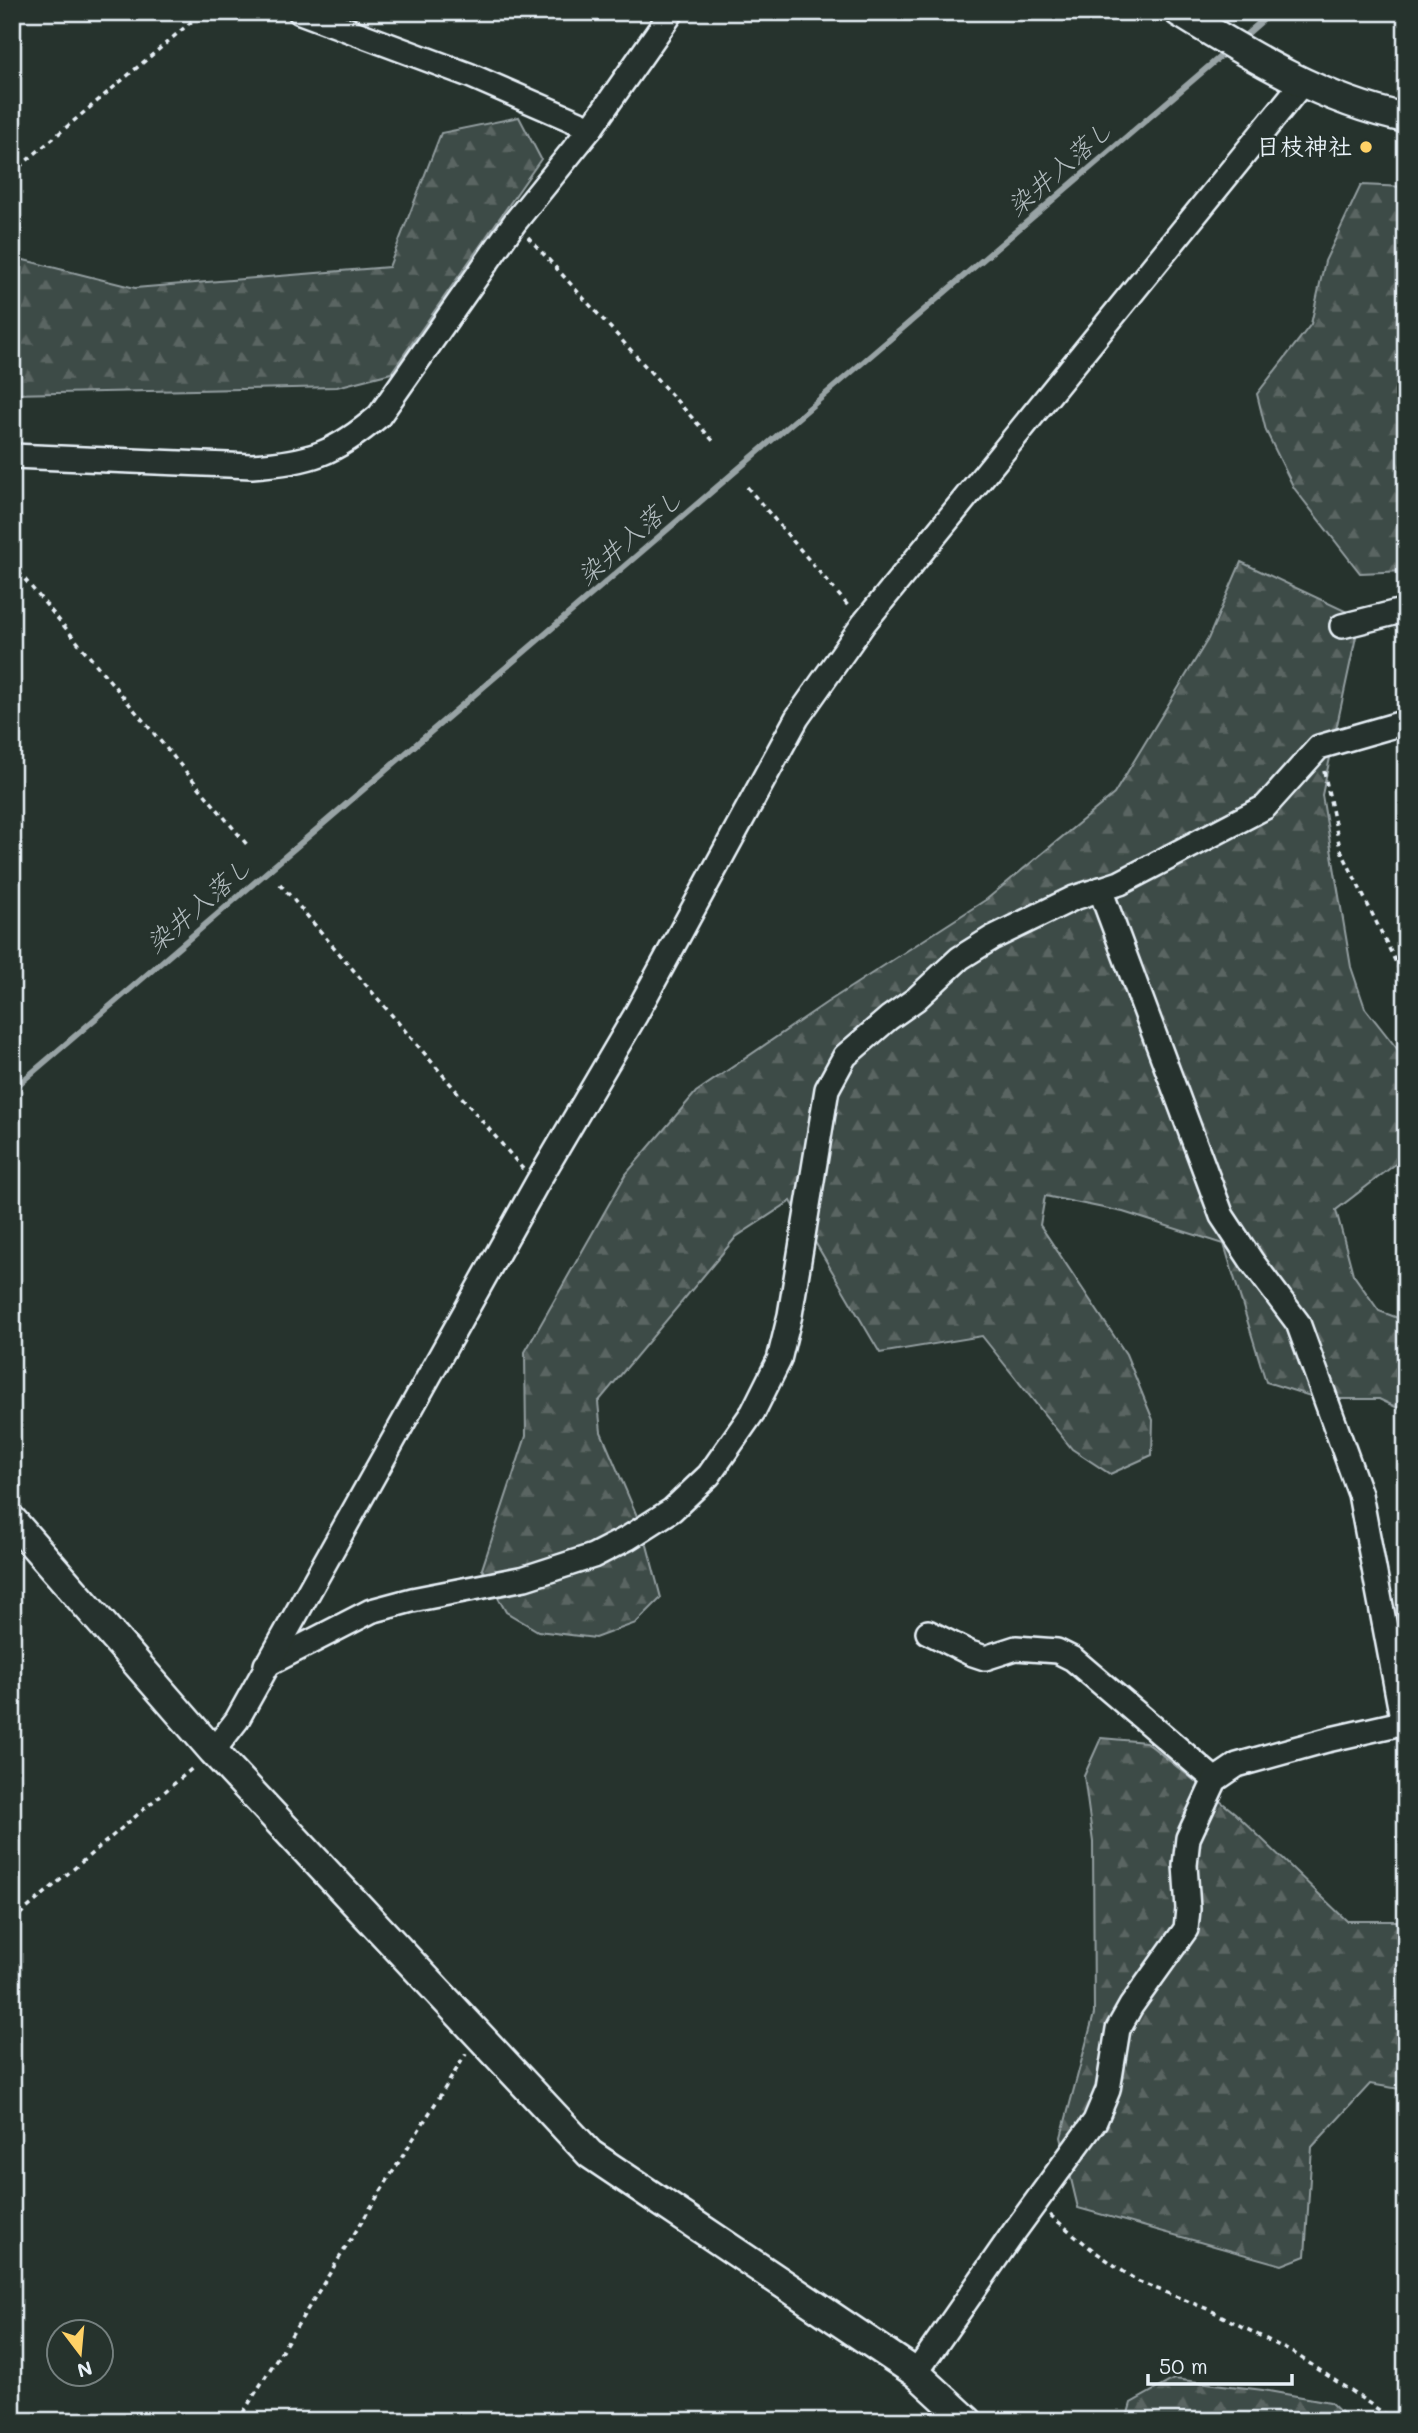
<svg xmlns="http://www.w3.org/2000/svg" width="1418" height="2433" font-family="Mali,'Klee One',sans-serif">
  <defs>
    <pattern id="forest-firs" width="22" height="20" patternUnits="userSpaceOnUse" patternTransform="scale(1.75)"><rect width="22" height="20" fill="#3e4b47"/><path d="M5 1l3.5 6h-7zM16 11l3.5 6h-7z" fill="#5a6562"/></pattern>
  </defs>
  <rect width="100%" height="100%" fill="#26332d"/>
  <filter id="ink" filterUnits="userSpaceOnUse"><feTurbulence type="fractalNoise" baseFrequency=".0143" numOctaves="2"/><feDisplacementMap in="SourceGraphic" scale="14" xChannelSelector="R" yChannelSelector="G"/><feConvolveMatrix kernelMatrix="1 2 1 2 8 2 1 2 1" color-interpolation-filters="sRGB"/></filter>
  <g filter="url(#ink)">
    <g fill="url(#forest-firs)" stroke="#939ea0" stroke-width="2">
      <path d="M 519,117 L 541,159 L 391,373 L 337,387 L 12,394 L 12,257 L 135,288 L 389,267 L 441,133 Z"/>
      <path d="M 1361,185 L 1406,187 L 1406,571 L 1360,573 L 1294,488 L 1266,431 L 1257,394 L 1311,324 L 1325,261 Z"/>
      <path d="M 1241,562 L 1360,618 L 1322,795 L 1351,967 L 1365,1008 L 1406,1060 L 1406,1156 L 1336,1210 L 1353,1274 L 1379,1311 L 1406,1321 L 1406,1412 L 1379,1399 L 1320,1399 L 1266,1382 L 1224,1244 L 1123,1212 L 1045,1196 L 1040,1225 L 1126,1354 L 1153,1420 L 1152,1455 L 1110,1474 L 1072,1449 L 982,1336 L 880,1353 L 791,1201 L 736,1237 L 598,1402 L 601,1432 L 643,1530 L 661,1598 L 636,1623 L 595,1638 L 538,1631 L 506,1612 L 482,1569 L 526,1436 L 525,1352 L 626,1174 L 696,1092 L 826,1003 L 987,899 L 1114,794 L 1208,639 Z"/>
      <path d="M 1101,1738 L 1146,1742 L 1235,1813 L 1347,1921 L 1406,1921 L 1406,2090 L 1370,2084 L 1312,2147 L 1305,2256 L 1282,2265 L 1078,2208 L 1061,2137 L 1094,2014 L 1093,1842 L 1084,1776 Z"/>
      <path d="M 1174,2379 L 1263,2390 L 1330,2402 L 1350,2421 L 1126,2421 L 1131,2403 Z"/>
    </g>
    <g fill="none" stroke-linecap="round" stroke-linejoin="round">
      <g stroke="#98a3a5" stroke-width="6">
        <path d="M 1239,41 L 1272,12"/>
        <path d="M 12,1090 L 1228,50"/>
      </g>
      <g stroke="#e8f1f8" stroke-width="28">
        <g id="minor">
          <path d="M 300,12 L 469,75 L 591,128"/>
          <path d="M 12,456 L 252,466 C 310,462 334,454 379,416 L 515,222 L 591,128 L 672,12"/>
          <path d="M 1342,626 L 1406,610"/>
          <path d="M 1100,889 L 1222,1216 L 1253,1263 L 1298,1323 L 1360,1494 L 1403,1723"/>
          <path d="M 928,1632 L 970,1653 L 985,1658 L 1016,1648 L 1057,1651 L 1073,1659 L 1215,1780"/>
          <path d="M 266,1665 L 371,1611 L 412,1600 L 525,1578 L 593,1556 L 628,1538 L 672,1510 L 709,1475 L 753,1412 L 779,1360 L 790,1315 L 827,1089 L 845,1056 L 889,1018 L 916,999 L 960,958 L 992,938 L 1074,898 L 1120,883 L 1265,807 L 1319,747 L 1406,722"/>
          <path d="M 213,1751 L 237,1720 L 537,1183 L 635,1016 L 797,718 L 864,623 L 1303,82"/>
          <path d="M 916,2373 L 1014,2232 L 1095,2121 L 1108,2090 L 1118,2029 L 1131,2006 L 1186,1929 L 1188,1909 L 1185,1865 L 1188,1838 L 1215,1780 L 1237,1765 L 1327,1740 L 1406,1722"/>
        </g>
      </g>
      <g stroke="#e8f1f8" stroke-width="33">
        <g id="tertiary">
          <path d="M 1179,12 C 1250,56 1323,101 1406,118"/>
          <path d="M 12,1520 L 213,1751 L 590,2154 L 916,2373 L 968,2421"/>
        </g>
      </g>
      <g stroke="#e8f1f8" stroke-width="3.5" stroke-dasharray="5 5" stroke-linecap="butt">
        <path d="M 12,173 L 203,12"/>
        <path d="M 528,237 L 716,444"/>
        <path d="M 747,487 L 850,608"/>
        <path d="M 12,564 L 249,847"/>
        <path d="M 1324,771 L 1340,848 L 1406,983"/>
        <path d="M 280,884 L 523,1169"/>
        <path d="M 12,1921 L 195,1766"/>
        <path d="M 1050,2215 L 1094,2251 L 1137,2281 L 1210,2310 L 1297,2355 L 1394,2420 L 1400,2421"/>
        <path d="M 238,2421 L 466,2054"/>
      </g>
      <use href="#minor" stroke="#26332d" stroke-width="23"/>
      <use href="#tertiary" stroke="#26332d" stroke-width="28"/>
    </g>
  </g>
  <circle fill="#ffd166" stroke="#26332d" stroke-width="2.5" cx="1366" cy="147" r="7"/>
  <g text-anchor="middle" stroke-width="5" stroke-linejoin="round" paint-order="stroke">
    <g font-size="24" font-weight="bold" fill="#e8f1f8" stroke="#26332d" text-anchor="end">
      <text x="1352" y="155">日枝神社</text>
    </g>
    <g font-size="26" font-style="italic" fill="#b3bdc0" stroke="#26332d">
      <text transform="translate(1060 168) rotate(-41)" y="9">染井入落し</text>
      <text transform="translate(630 537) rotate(-41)" y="9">染井入落し</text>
      <text transform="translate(199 905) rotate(-41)" y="9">染井入落し</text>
    </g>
  </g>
  <rect width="1418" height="2433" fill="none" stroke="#26332d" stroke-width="42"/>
  <rect x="21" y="21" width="1376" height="2391" fill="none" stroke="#e8f1f8" stroke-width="2.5" filter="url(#ink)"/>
  <g transform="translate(80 2353) rotate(164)"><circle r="33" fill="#26332d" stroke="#747f7e" stroke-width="2"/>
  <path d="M0-5L12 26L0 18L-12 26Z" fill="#ffd166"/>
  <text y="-10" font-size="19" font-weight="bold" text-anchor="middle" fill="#e8f1f8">N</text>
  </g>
  <path d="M1148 2374v10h144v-10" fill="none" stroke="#e8f1f8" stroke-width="3.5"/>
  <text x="1159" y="2374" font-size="21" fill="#e8f1f8" stroke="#26332d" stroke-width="5" paint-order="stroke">50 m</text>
</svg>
